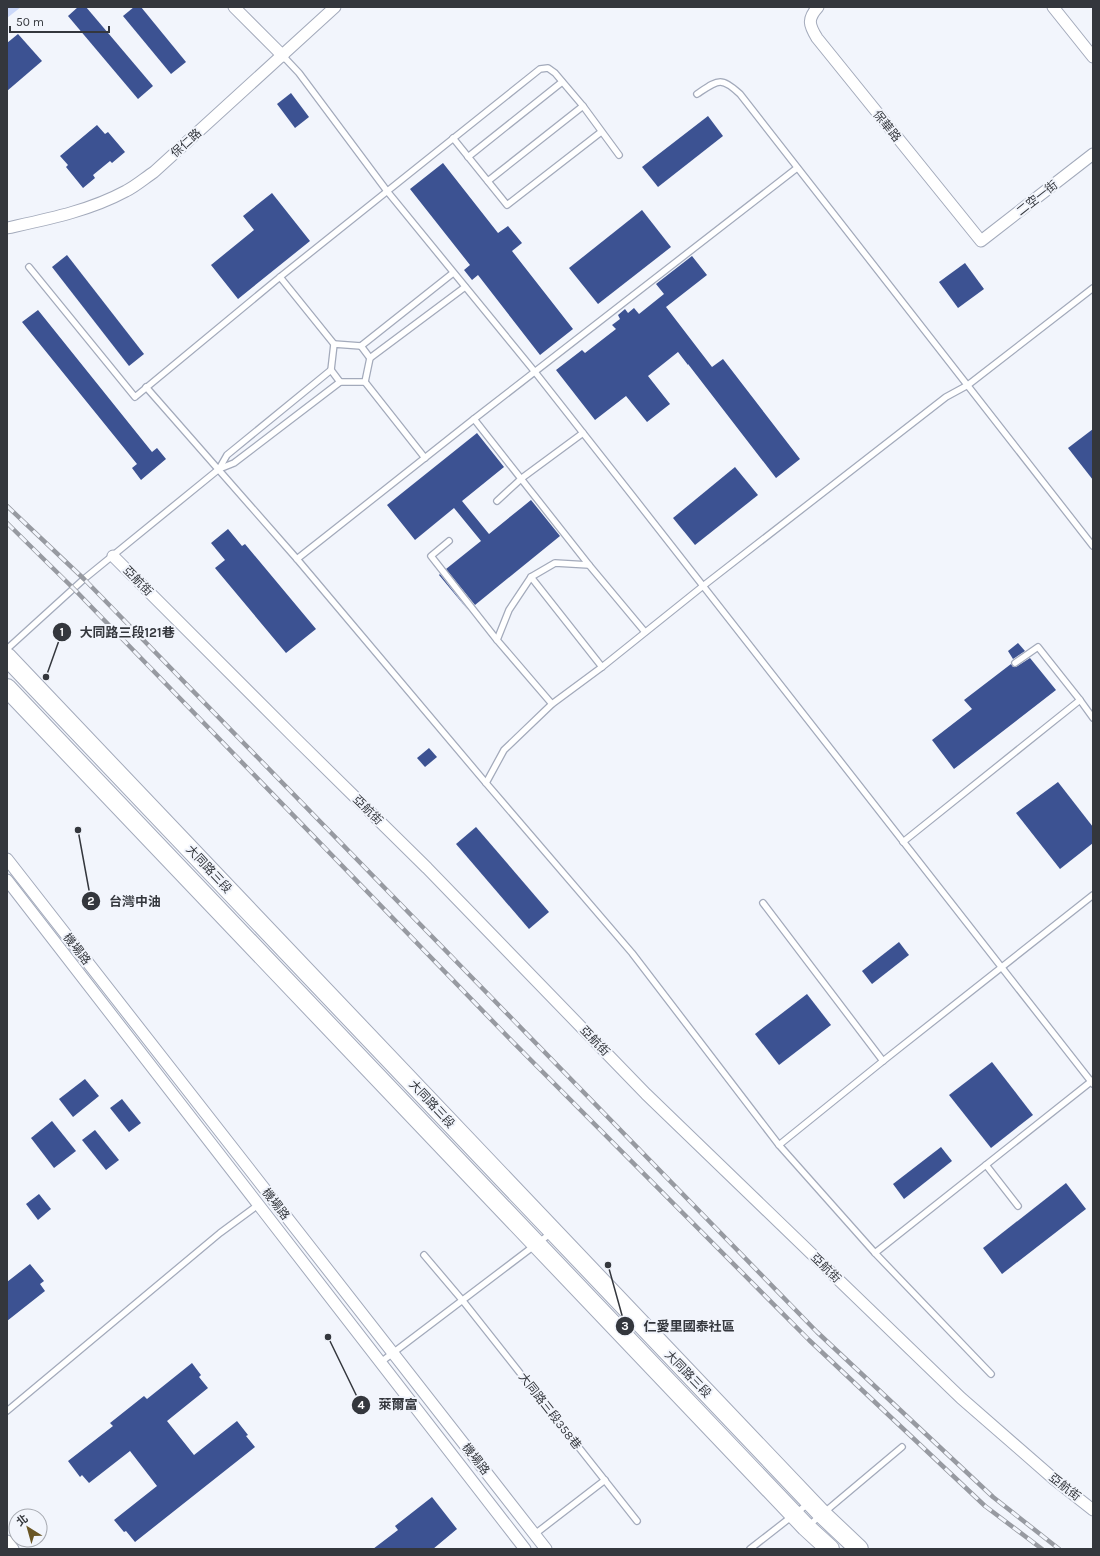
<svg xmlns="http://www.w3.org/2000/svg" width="1100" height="1556" font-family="Karla,'Noto Sans TC',sans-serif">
  <rect width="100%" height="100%" fill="#f2f5fc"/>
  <path fill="#cbd8f9" d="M 7,7 L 21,7 L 7,18 Z"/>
  <g fill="#3c5292">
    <path d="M 78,7 L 86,7 L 153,86 L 138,99 L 68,16 Z"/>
    <path d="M 134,7 L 141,7 L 186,62 L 171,74 L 123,16 Z"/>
    <path d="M 18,34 L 42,61 L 7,91 L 7,43 Z"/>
    <path d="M 291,93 L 309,117 L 295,128 L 277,104 Z"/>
    <path d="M 708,116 L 723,136 L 658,187 L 642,167 Z"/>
    <path d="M 97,125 L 105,134 L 108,132 L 125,152 L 112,163 L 110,161 L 93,175 L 95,178 L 83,188 L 66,167 L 68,165 L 60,156 Z"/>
    <path d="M 443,163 L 498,233 L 508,226 L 522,243 L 512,251 L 573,329 L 540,355 L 478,275 L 472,280 L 464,270 L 470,265 L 410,189 Z"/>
    <path d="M 272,193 L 310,241 L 238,299 L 211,265 L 254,230 L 243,216 Z"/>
    <path d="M 642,210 L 671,247 L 598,304 L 569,268 Z"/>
    <path d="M 67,255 L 144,354 L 129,366 L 52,267 Z"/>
    <path d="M 692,256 L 707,275 L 666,307 L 712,367 L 723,359 L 800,459 L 776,478 L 688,364 L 688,365 L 678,352 L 648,376 L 670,404 L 647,422 L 626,396 L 595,420 L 556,370 L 582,350 L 585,353 L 616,329 L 612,325 L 620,319 L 618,315 L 625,309 L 628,313 L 634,308 L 639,314 L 664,294 L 656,284 Z"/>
    <path d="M 965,263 L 984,289 L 958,308 L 939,282 Z"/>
    <path d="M 38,310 L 152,452 L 157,448 L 166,459 L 141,480 L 132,468 L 137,464 L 22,322 Z"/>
    <path d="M 1093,429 L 1093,480 L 1068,448 Z"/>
    <path d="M 477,433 L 504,467 L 462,501 L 489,534 L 531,500 L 560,536 L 475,605 L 446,569 L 481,541 L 454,508 L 415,540 L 387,505 Z"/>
    <path d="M 735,467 L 758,495 L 695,545 L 673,518 Z"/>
    <path d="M 228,529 L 242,546 L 245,544 L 316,629 L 286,653 L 215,568 L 225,560 L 211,543 Z"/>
    <path d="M 440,574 L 468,610 L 439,575 Z"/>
    <path d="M 1018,643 L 1025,651 L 1013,659 L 1008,651 Z"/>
    <path d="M 1030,658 L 1056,690 L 954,769 L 932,740 L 972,709 L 964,700 L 1011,664 L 1013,667 L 1016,667 Z"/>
    <path d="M 429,748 L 437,757 L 425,767 L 417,758 Z"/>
    <path d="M 1058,782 L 1093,827 L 1093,843 L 1060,869 L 1016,813 Z"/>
    <path d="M 476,827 L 549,912 L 529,929 L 456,844 Z"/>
    <path d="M 899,942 L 909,955 L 872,984 L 862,971 Z"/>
    <path d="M 807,994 L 831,1025 L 779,1065 L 755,1034 Z"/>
    <path d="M 992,1062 L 1033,1115 L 991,1148 L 949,1095 Z"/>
    <path d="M 85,1079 L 99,1096 L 73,1117 L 59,1099 Z"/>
    <path d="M 122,1099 L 141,1123 L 129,1132 L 110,1108 Z"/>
    <path d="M 52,1121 L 76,1151 L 54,1168 L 31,1138 Z"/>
    <path d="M 95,1130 L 119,1160 L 106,1170 L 82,1140 Z"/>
    <path d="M 941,1147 L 952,1161 L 904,1199 L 893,1184 Z"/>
    <path d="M 1066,1183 L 1086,1209 L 1002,1274 L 983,1248 Z"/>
    <path d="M 39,1194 L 51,1209 L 38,1220 L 26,1204 Z"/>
    <path d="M 30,1264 L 44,1281 L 40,1284 L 45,1291 L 7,1321 L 7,1282 Z"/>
    <path d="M 192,1363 L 201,1375 L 199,1377 L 208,1388 L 167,1421 L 194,1455 L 237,1421 L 248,1435 L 246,1436 L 255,1447 L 135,1542 L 126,1531 L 124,1532 L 114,1520 L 157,1486 L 130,1451 L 89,1483 L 82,1475 L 80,1477 L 68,1461 L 113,1426 L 110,1423 L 144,1396 L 147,1399 Z"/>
    <path d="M 432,1497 L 457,1529 L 433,1549 L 373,1549 L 398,1530 L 395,1526 Z"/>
  </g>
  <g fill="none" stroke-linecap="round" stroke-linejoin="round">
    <g stroke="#a3aabb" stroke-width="8">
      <g id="lane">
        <path d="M 283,56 L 299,73 L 387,191 L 535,372 L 635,499 L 1093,1084"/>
        <path d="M 697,94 C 718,80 721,76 740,94 L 1093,546"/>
        <path d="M 453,138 L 507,205 L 601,132"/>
        <path d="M 468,157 L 562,82"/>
        <path d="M 488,181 L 583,106"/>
        <path d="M 29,267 L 135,397 L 280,277 L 540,69 L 548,68 L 555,73 L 583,106 L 619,155"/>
        <path d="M 280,277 L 334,344"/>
        <path d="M 361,346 L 370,358"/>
        <path d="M 331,370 L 340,382"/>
        <path d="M 365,382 L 425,458"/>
        <path d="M 146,387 L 297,559 L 486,783 L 632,953 L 779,1145 L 875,1253 L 991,1374"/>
        <path d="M 474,419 L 589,565"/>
        <path d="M 219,469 L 234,463 L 340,382 L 365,382 L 370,358 L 465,287"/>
        <path d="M 497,501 L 522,478 L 583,433"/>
        <path d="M 449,541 L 431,556 L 497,640"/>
        <path d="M 297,559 L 474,419 L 797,168"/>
        <path d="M 531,577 L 602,667"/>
        <path d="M 7,649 L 84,579 L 219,469 L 227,455 L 331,370 L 334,344 L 361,346 L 453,273"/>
        <path d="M 1080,700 L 1093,718"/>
        <path d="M 552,704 L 497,640 L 509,610 L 531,577 L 555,563 L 589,565 L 645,632"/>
        <path d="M 486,783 L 504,750 L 552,704 L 602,667 L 703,586 L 946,397 L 968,385 L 1093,288"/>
        <path d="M 903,842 L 1080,700 L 1038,647 L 1015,663"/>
        <path d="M 763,903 L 883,1061"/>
        <path d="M 779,1145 L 883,1061 L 1093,895"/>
        <path d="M 986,1165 L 1018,1206"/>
        <path d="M 875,1253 L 1093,1080"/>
        <path d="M 424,1255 L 463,1301 L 637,1521"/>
        <path d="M 381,1362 L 551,1233"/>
        <path d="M 7,1411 L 220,1233 L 258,1205"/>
        <path d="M 808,1526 L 902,1447"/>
        <path d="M 535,1534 L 605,1480"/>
        <path d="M 750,1549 L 809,1503"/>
      </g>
    </g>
    <g stroke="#a3aabb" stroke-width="13">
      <g id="street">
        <path d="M 234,7 L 283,56"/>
        <path d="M 818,7 C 807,19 809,25 817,38 L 981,241 L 1093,154"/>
        <path d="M 1053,7 L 1093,57"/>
        <path d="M 7,228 C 48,219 89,211 126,191 C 136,186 145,178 154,172 L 335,7"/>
        <path d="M 113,556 L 293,736 L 427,868 L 646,1094 L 961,1398 L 1055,1480 L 1093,1510"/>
        <path d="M 7,859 L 546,1549"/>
        <path d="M 7,880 L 525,1549"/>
        <path d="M 7,1541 L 13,1549"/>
      </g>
    </g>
    <g stroke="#a3aabb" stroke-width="20">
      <g id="primary">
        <path d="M 7,657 L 822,1514 L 859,1549"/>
        <path d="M 7,688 L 806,1527 L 830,1549"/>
      </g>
    </g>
    <use href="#lane" stroke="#fff" stroke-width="5.5"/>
    <use href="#street" stroke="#fff" stroke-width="11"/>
    <use href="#primary" stroke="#fff" stroke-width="18"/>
    <g stroke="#979aa1" stroke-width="4.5">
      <g id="rail">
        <path d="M 7,506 L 84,579 L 817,1332 L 993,1497 L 1059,1549"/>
        <path d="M 7,523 L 74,589 L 508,1037 L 809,1340 L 985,1506 L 1042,1549"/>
      </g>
    </g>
    <use href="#rail" stroke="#f2f5fc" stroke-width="3" stroke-dasharray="9" stroke-linecap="butt"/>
  </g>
  <g text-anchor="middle" stroke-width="4" stroke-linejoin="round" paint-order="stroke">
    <g font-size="12" fill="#34373d" stroke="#f2f5fc">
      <text transform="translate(887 126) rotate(51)" y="4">保華路</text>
      <text transform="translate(186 143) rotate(-42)" y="4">保仁路</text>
      <text transform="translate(1037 198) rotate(-38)" y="4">二空一街</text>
      <text transform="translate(138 581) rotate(45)" y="4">亞航街</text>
      <text transform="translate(368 810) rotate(44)" y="4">亞航街</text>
      <text transform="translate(209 869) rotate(47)" y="4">大同路三段</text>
      <text transform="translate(77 949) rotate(52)" y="4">機場路</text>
      <text transform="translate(595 1041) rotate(46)" y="4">亞航街</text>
      <text transform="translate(432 1104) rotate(47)" y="4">大同路三段</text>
      <text transform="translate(276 1204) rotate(52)" y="4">機場路</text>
      <text transform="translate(826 1268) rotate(44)" y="4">亞航街</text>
      <text transform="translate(688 1374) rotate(46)" y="4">大同路三段</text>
      <text transform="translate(550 1411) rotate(52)" y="4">大同路三段358巷</text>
      <text transform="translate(476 1459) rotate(52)" y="4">機場路</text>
      <text transform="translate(1065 1487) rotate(38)" y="4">亞航街</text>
    </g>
  </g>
  <path fill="none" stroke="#34373d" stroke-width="1.5" d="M46 677L62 632M78 830L91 901M608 1265L625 1326M328 1337L361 1405"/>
  <g fill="#34373d" stroke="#f2f5fc" stroke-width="1.5">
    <circle cx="46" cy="677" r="4"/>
    <circle cx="78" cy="830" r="4"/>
    <circle cx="608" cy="1265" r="4"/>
    <circle cx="328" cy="1337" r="4"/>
    <circle cx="62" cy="632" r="10"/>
    <circle cx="91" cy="901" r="10"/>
    <circle cx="625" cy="1326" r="10"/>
    <circle cx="361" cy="1405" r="10"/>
  </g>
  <g font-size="12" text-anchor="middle" font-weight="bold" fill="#fff">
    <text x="62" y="636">1</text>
    <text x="91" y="905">2</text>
    <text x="625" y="1330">3</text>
    <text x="361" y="1409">4</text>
  </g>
  <g font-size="13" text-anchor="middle" font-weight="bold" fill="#34373d" stroke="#f2f5fc" stroke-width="4" stroke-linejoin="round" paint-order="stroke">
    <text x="127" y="637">大同路三段121巷</text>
    <text x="135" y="906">台灣中油</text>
    <text x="689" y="1331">仁愛里國泰社區</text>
    <text x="398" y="1409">萊爾富</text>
  </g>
  <rect width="1100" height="1556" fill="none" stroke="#34373d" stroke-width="16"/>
  <g transform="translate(28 1528) rotate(323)"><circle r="19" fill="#f2f5fc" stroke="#a6a9b0"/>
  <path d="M0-3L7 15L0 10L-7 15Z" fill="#6a5625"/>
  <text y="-6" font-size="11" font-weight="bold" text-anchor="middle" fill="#34373d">北</text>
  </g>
  <path d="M10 26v6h99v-6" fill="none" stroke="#34373d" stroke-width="2"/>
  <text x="16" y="26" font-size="12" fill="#34373d" stroke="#f2f5fc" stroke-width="3" paint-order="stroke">50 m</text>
</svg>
